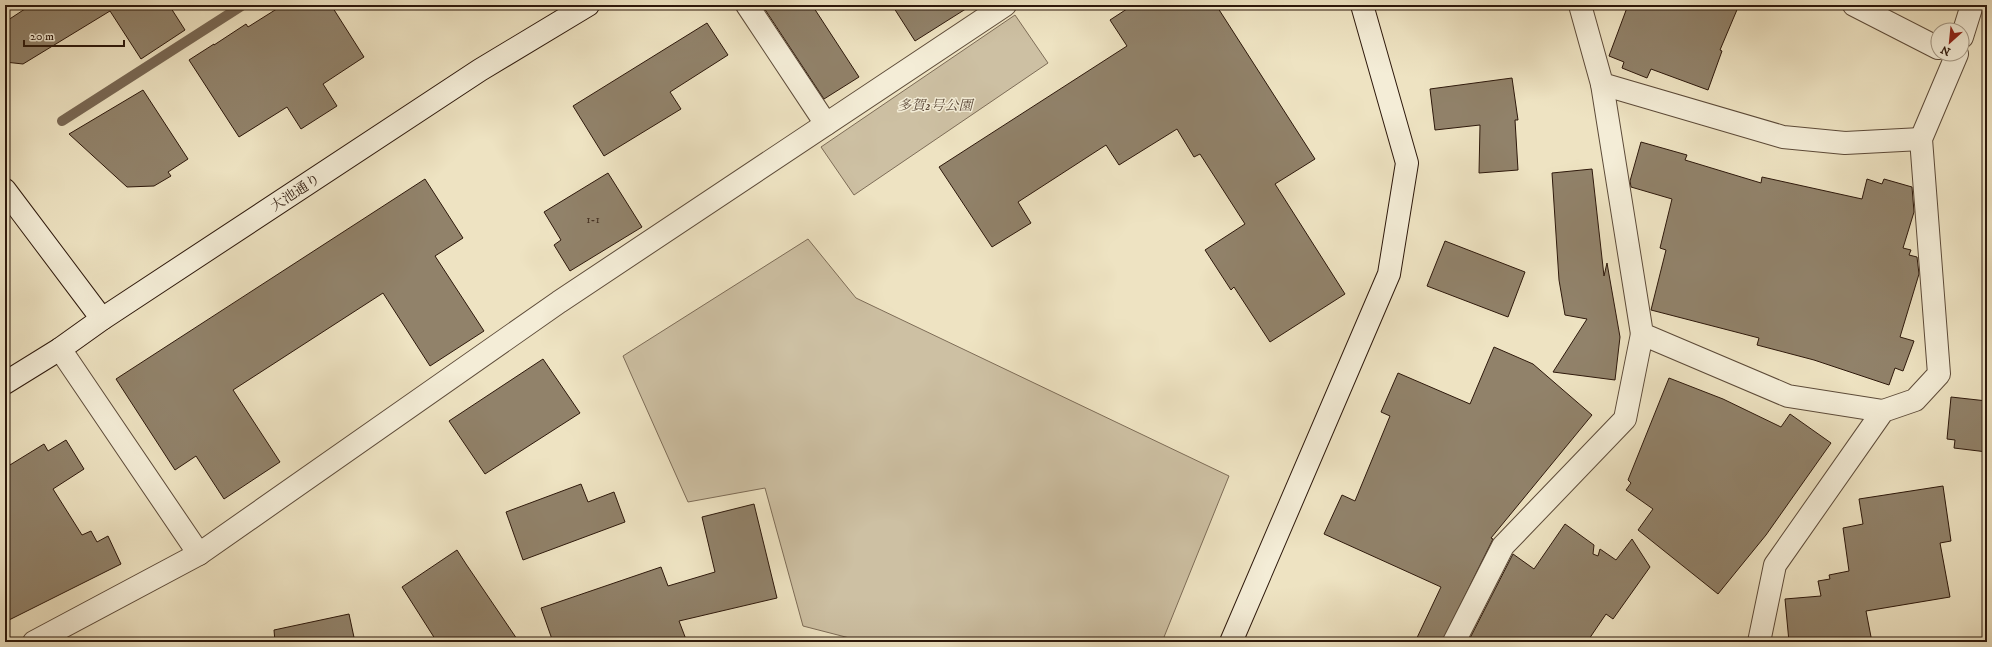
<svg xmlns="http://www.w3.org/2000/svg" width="1992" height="647" font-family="'IM FELL DW Pica','Noto Serif JP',serif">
  <rect width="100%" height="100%" fill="#eee3c2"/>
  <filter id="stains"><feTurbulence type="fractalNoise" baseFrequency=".005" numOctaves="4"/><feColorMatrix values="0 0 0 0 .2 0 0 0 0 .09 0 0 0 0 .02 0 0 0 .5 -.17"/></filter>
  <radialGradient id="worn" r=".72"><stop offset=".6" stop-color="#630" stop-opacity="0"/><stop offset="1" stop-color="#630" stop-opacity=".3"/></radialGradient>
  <g fill="#cdc0a3" stroke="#7d6c57">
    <path d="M 1015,15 L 1048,63 L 854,195 L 821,147 Z"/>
    <path d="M 808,239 L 856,298 L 1229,476 L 1162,642 L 865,642 L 803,626 L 765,488 L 688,502 L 623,356 Z"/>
  </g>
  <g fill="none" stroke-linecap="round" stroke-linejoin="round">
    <path stroke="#796854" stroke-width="10" d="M 62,121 L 243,5"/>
  </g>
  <g fill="#91826a" stroke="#2d180b">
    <path d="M 31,5 L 169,5 L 185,30 L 141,59 L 110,11 L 23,64 L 5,62 L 5,22 Z"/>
    <path d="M 283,5 L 331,5 L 364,57 L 323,84 L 337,106 L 301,129 L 287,107 L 239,137 L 189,60 L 214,44 L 214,45 L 246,24 L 248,27 Z"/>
    <path d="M 762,5 L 812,5 L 859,77 L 824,99 Z"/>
    <path d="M 892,5 L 972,5 L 915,41 Z"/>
    <path d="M 1133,5 L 1216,5 L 1315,159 L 1275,184 L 1345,294 L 1270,342 L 1234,287 L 1231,290 L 1205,250 L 1245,224 L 1200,154 L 1194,157 L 1177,129 L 1119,165 L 1106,145 L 1018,202 L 1031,223 L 992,247 L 939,167 L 1127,46 L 1110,20 Z"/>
    <path d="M 1628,5 L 1739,5 L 1720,50 L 1722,51 L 1708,90 L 1651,69 L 1647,78 L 1622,68 L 1624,62 L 1609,56 Z"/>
    <path d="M 707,23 L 728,55 L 670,92 L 681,109 L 604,156 L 573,106 Z"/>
    <path d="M 1512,78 L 1518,120 L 1515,120 L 1518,170 L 1479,173 L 1480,125 L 1435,130 L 1430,89 Z"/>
    <path d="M 143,90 L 188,159 L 168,172 L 171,176 L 154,186 L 127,187 L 69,134 Z"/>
    <path d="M 1641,142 L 1687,155 L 1685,160 L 1761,183 L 1762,177 L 1862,199 L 1867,179 L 1882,184 L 1884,179 L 1912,187 L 1914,212 L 1903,248 L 1911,250 L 1909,255 L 1917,257 L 1919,274 L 1900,337 L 1914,341 L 1903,371 L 1895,368 L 1889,385 L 1814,360 L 1757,345 L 1759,338 L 1651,310 L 1666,250 L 1660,248 L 1672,199 L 1631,187 L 1630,181 Z"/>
    <path d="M 1592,169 L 1604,276 L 1607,263 L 1620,337 L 1615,380 L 1553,372 L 1587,319 L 1565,315 L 1559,280 L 1552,173 Z"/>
    <path d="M 608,173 L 642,227 L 570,271 L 554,245 L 561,240 L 544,212 Z"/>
    <path d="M 425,179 L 463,238 L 435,256 L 484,331 L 430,366 L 383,293 L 233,390 L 280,462 L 224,499 L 196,456 L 175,470 L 116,379 Z"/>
    <path d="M 1445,241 L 1525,272 L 1508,317 L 1427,286 Z"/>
    <path d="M 1494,347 L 1533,364 L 1592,415 L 1491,538 L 1493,539 L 1442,642 L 1415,642 L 1441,587 L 1324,534 L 1342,495 L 1355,501 L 1390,416 L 1381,412 L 1398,373 L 1470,404 Z"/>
    <path d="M 543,359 L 580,413 L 485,474 L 449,421 Z"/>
    <path d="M 1669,378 L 1723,399 L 1781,427 L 1790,414 L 1831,443 L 1766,535 L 1718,594 L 1638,530 L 1653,509 L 1626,490 L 1631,483 L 1628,480 Z"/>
    <path d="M 1951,397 L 1987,401 L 1987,452 L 1954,448 L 1955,440 L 1947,439 Z"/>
    <path d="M 66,440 L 84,469 L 53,489 L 82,535 L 91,531 L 97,542 L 108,536 L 121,564 L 5,622 L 5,468 L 44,444 L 48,451 Z"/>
    <path d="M 581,484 L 588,502 L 614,492 L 625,522 L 523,560 L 506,512 Z"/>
    <path d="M 1943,486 L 1951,541 L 1940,543 L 1950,597 L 1866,611 L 1872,642 L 1789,642 L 1785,599 L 1821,596 L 1818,581 L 1830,579 L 1829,575 L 1849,571 L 1843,528 L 1863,524 L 1859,499 Z"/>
    <path d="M 754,504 L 777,598 L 679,621 L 687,642 L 553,642 L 541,608 L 661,567 L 668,586 L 715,572 L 702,517 Z"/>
    <path d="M 1565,524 L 1594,545 L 1593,554 L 1598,556 L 1600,549 L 1616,560 L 1632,539 L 1650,567 L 1613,619 L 1606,614 L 1587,642 L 1468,642 L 1513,554 L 1534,569 Z"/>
    <path d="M 457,550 L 466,564 L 519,642 L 437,642 L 402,587 Z"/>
    <path d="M 349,614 L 355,642 L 275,642 L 274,630 Z"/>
  </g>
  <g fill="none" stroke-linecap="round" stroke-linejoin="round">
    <g stroke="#5d4b39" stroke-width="24">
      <g id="street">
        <path d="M 747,5 L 826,124"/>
        <path d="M 1580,5 L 1602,84 L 1783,137 L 1845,143 L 1921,139"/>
        <path d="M 1854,5 L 1938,48"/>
        <path d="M 1962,37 L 1972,5"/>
        <path d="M 1602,84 L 1642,334 L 1788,396 L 1883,411"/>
        <path d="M 60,349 L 199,554 L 559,302 L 1005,5"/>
        <path d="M 34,642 L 199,554"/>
        <path d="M 1454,642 L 1503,546 L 1625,419 L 1642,334"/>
        <path d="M 1759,642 L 1775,565 L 1883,411 L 1915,400 L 1939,374 L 1921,139 L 1957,54"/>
      </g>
    </g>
    <g stroke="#2d180b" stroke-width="24">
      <g id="secondary">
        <path d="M 5,190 L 102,319"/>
        <path d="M 5,383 L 60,349 L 102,319 L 480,70 L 588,5"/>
        <path d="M 1231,642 L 1389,274 L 1407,163 L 1362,5"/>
      </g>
    </g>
    <use href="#street" stroke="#f4edd7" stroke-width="22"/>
    <use href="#secondary" stroke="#f4edd7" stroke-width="22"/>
  </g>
  <g text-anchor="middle" stroke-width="3" stroke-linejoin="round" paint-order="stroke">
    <g font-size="12" fill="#463223">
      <text x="593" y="223">1-1</text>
    </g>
    <g font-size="14" font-style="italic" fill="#5d4a39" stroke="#f4edd7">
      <text x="935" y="110">多賀2号公園</text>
    </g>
    <g font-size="14" fill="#2d180b" stroke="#f4edd7">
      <text transform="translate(295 192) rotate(-33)" y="5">大池通り</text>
    </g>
  </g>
  <rect width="1992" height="647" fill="none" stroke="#eee3c2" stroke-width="20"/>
  <rect x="6" y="6" width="1980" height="635" fill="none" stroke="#2d180b" stroke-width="2"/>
  <rect x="10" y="10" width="1972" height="627" fill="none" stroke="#2d180b"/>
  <g transform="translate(1950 42) rotate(207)"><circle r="19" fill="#f4edd7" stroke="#a49885"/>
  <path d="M0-3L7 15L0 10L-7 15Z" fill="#8f2418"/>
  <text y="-6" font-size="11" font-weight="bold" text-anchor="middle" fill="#2d180b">N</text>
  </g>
  <path d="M24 40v6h100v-6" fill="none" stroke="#2d180b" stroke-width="2"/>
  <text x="30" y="40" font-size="12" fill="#2d180b" stroke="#f4edd7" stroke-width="3" paint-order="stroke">20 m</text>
  <rect width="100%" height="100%" filter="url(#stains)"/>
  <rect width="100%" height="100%" fill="url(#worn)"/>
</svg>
